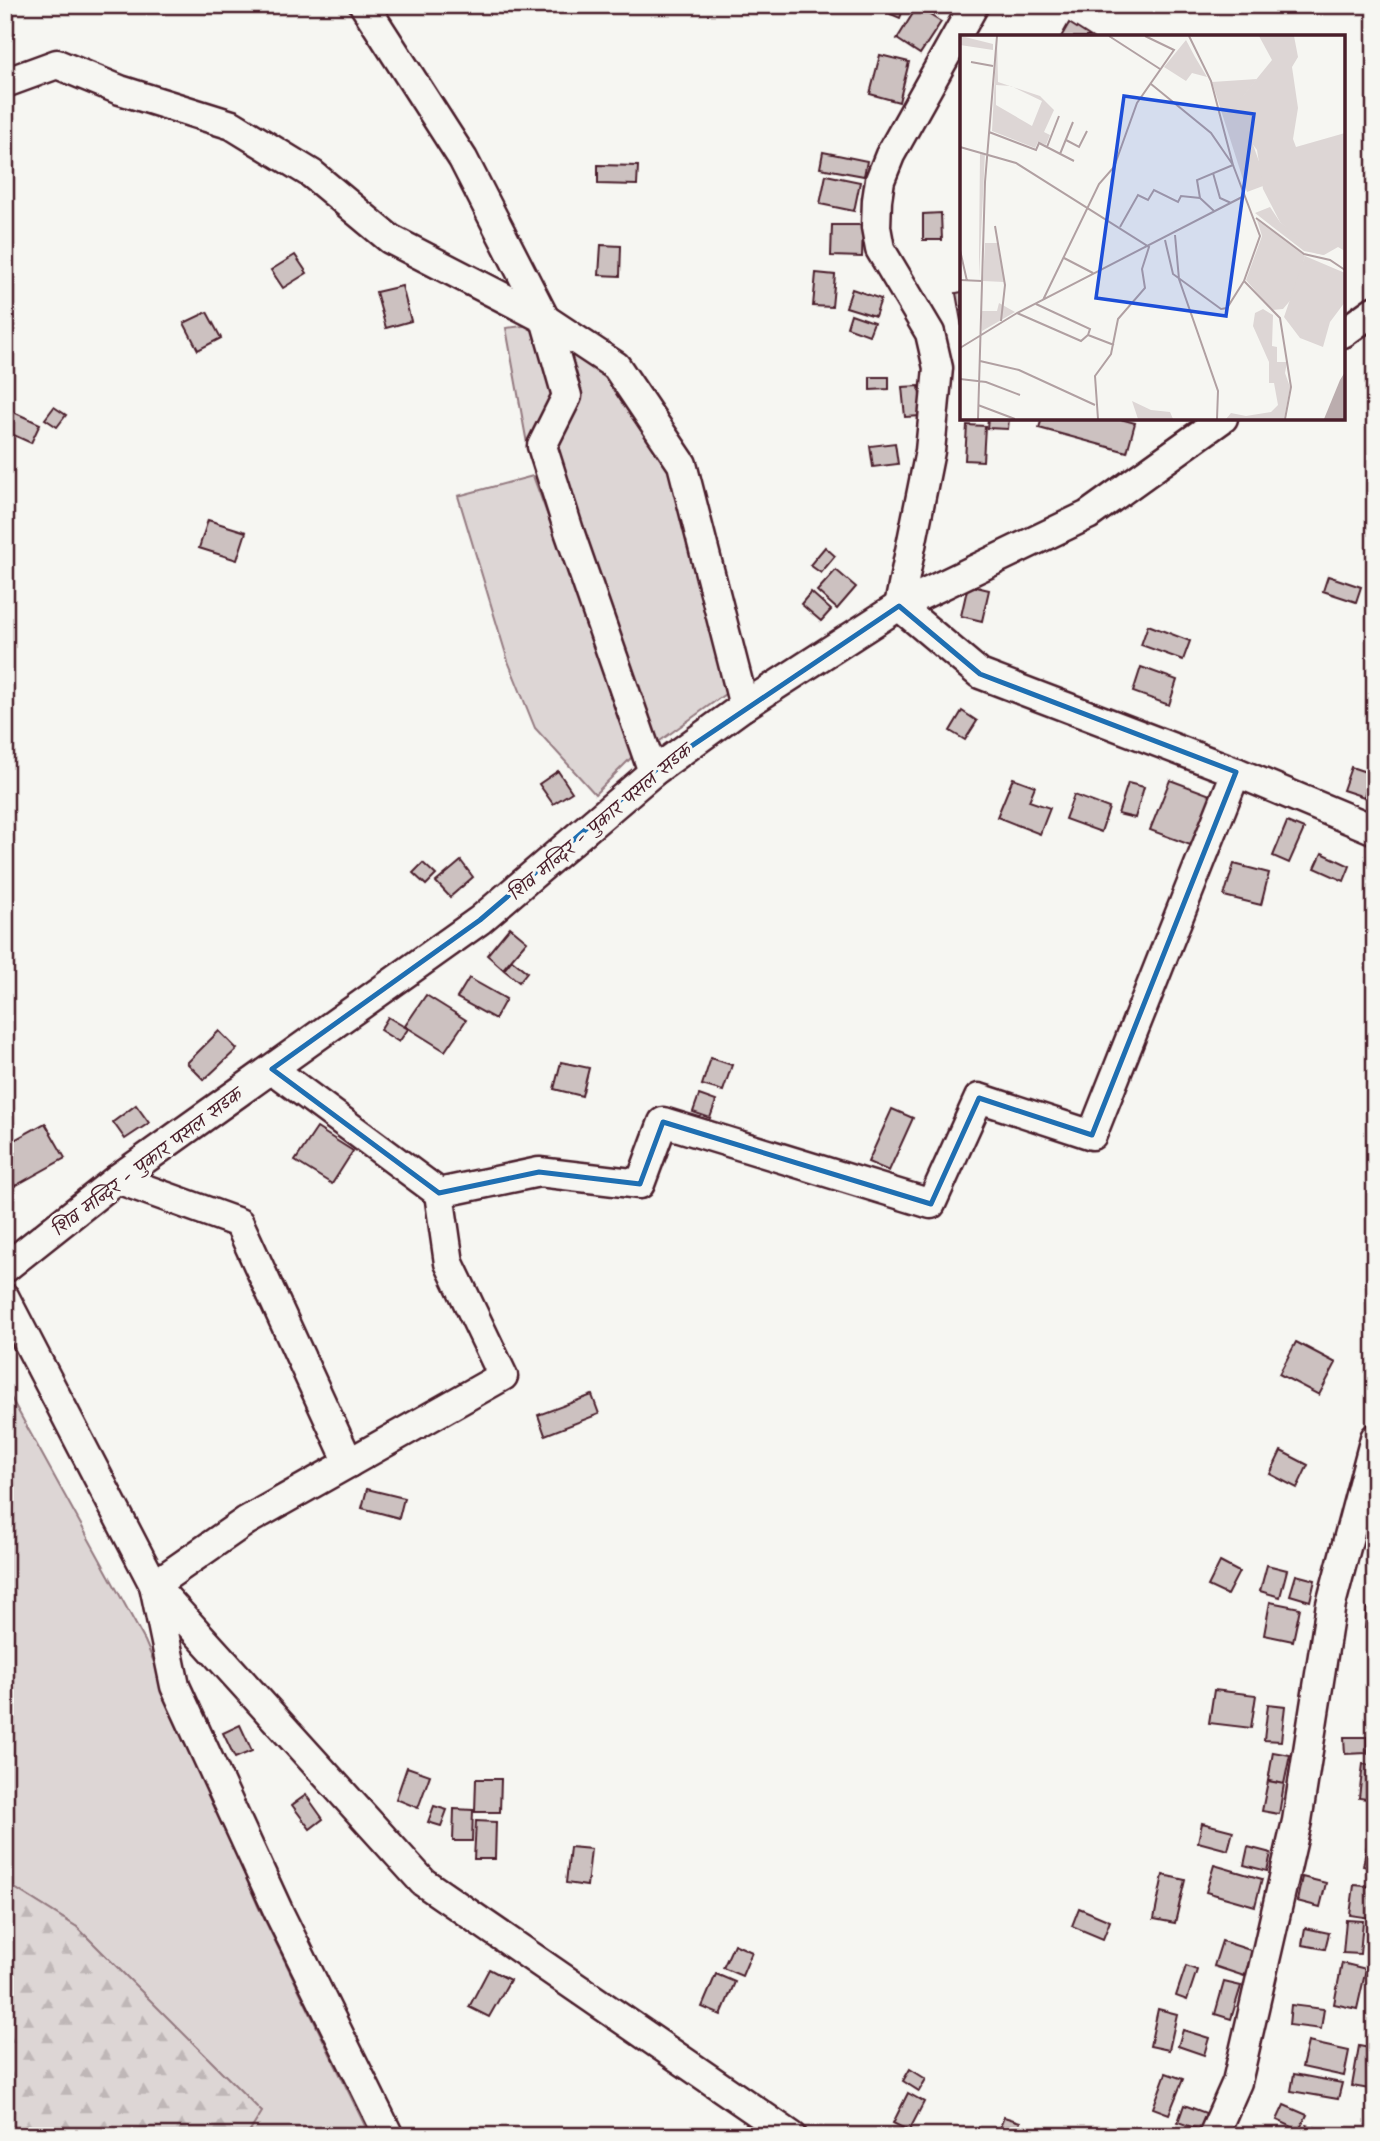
<svg xmlns="http://www.w3.org/2000/svg" width="1380" height="2141" font-family="Kalam,'Playpen Sans Deva',sans-serif">
  <defs>
    <pattern id="forest-firs" width="22" height="20" patternUnits="userSpaceOnUse" patternTransform="scale(1.75)"><rect width="22" height="20" fill="#ddd6d5"/><path d="M5 1l3.5 6h-7zM16 11l3.5 6h-7z" fill="#bfb7b7"/></pattern>
  </defs>
  <rect width="100%" height="100%" fill="#f6f6f2"/>
  <filter id="ink" filterUnits="userSpaceOnUse"><feTurbulence type="fractalNoise" baseFrequency=".0143" numOctaves="2"/><feDisplacementMap in="SourceGraphic" scale="14" xChannelSelector="R" yChannelSelector="G"/><feConvolveMatrix kernelMatrix="1 2 1 2 8 2 1 2 1" color-interpolation-filters="sRGB"/></filter>
  <g filter="url(#ink)">
    <g fill="#ddd6d5" stroke="#947a80" stroke-width="2">
      <path d="M 531,325 L 556,392 L 528,449 L 506,328 Z"/>
      <path d="M 564,347 L 607,372 L 669,466 L 732,689 L 653,746 L 553,454 L 579,405 Z"/>
      <path d="M 533,476 L 636,753 L 595,794 L 535,728 L 508,661 L 458,496 Z"/>
      <path d="M 5,1387 L 145,1641 L 258,1906 L 370,2136 L 247,2136 L 261,2112 L 77,1927 L 5,1882 Z"/>
    </g>
    <path fill="url(#forest-firs)" stroke="#947a80" stroke-width="2" d="M 5,1882 L 77,1927 L 262,2112 L 247,2136 L 5,2136 Z"/>
    <g fill="#ccc1c0" stroke="#4a1f2b" stroke-width="2">
      <path d="M 870,5 L 905,5 L 900,18 Z"/>
      <path d="M 917,7 L 941,22 L 920,54 L 897,39 Z"/>
      <path d="M 1069,23 L 1091,37 L 1061,37 Z"/>
      <path d="M 880,55 L 909,62 L 899,102 L 870,94 Z"/>
      <path d="M 823,152 L 867,161 L 864,176 L 820,168 Z"/>
      <path d="M 598,165 L 638,166 L 637,185 L 598,184 Z"/>
      <path d="M 826,175 L 860,182 L 854,211 L 820,204 Z"/>
      <path d="M 941,213 L 942,240 L 923,240 L 923,214 Z"/>
      <path d="M 832,225 L 863,225 L 862,257 L 831,256 Z"/>
      <path d="M 601,245 L 621,246 L 620,276 L 599,275 Z"/>
      <path d="M 295,255 L 307,273 L 283,288 L 271,270 Z"/>
      <path d="M 816,273 L 835,275 L 832,307 L 813,306 Z"/>
      <path d="M 402,286 L 411,321 L 386,328 L 376,292 Z"/>
      <path d="M 852,289 L 881,299 L 875,316 L 846,307 Z"/>
      <path d="M 962,292 L 962,327 L 956,293 Z"/>
      <path d="M 207,312 L 221,338 L 198,350 L 184,323 Z"/>
      <path d="M 851,314 L 874,322 L 869,335 L 847,327 Z"/>
      <path d="M 870,377 L 889,377 L 889,389 L 870,390 Z"/>
      <path d="M 919,386 L 922,416 L 905,417 L 902,387 Z"/>
      <path d="M 54,407 L 66,415 L 57,427 L 45,419 Z"/>
      <path d="M 9,410 L 40,424 L 31,443 L 5,431 L 5,419 Z"/>
      <path d="M 988,418 L 1009,418 L 1008,429 L 987,428 Z"/>
      <path d="M 1042,418 L 1117,418 L 1135,423 L 1127,452 L 1039,428 Z"/>
      <path d="M 967,425 L 985,426 L 983,461 L 965,460 Z"/>
      <path d="M 895,443 L 898,464 L 873,467 L 870,446 Z"/>
      <path d="M 208,520 L 246,532 L 237,560 L 199,548 Z"/>
      <path d="M 825,547 L 835,556 L 821,573 L 810,565 Z"/>
      <path d="M 836,570 L 856,587 L 837,609 L 817,591 Z"/>
      <path d="M 1328,576 L 1361,587 L 1356,602 L 1323,591 Z"/>
      <path d="M 968,585 L 989,590 L 982,621 L 961,616 Z"/>
      <path d="M 811,592 L 831,610 L 821,621 L 801,604 Z"/>
      <path d="M 1148,625 L 1190,641 L 1183,660 L 1141,645 Z"/>
      <path d="M 1141,667 L 1177,680 L 1169,705 L 1133,692 Z"/>
      <path d="M 962,711 L 977,721 L 965,740 L 950,731 Z"/>
      <path d="M 1351,767 L 1372,774 L 1364,797 L 1343,790 Z"/>
      <path d="M 1375,767 L 1375,800 L 1364,797 Z"/>
      <path d="M 558,771 L 572,792 L 553,804 L 539,784 Z"/>
      <path d="M 1013,778 L 1035,786 L 1029,801 L 1050,808 L 1040,834 L 997,817 Z"/>
      <path d="M 1170,780 L 1213,796 L 1193,846 L 1150,830 Z"/>
      <path d="M 1128,783 L 1144,787 L 1135,818 L 1118,814 Z"/>
      <path d="M 1074,795 L 1109,808 L 1101,832 L 1065,819 Z"/>
      <path d="M 1287,822 L 1304,829 L 1289,863 L 1273,856 Z"/>
      <path d="M 1322,853 L 1350,866 L 1344,881 L 1315,868 Z"/>
      <path d="M 461,861 L 473,877 L 450,897 L 436,882 Z"/>
      <path d="M 423,863 L 436,875 L 426,885 L 413,873 Z"/>
      <path d="M 1234,864 L 1269,873 L 1261,905 L 1224,896 Z"/>
      <path d="M 510,927 L 527,941 L 503,969 L 487,955 Z"/>
      <path d="M 512,960 L 527,972 L 519,982 L 504,970 Z"/>
      <path d="M 469,978 L 506,999 L 495,1019 L 457,998 Z"/>
      <path d="M 426,995 L 466,1020 L 445,1051 L 405,1026 Z"/>
      <path d="M 388,1017 L 408,1029 L 399,1042 L 380,1030 Z"/>
      <path d="M 219,1031 L 237,1049 L 204,1080 L 187,1063 Z"/>
      <path d="M 711,1058 L 732,1065 L 723,1091 L 702,1085 Z"/>
      <path d="M 561,1062 L 589,1068 L 582,1096 L 554,1089 Z"/>
      <path d="M 699,1095 L 716,1101 L 710,1118 L 693,1112 Z"/>
      <path d="M 136,1105 L 149,1123 L 125,1139 L 113,1122 Z"/>
      <path d="M 892,1109 L 913,1118 L 889,1171 L 868,1162 Z"/>
      <path d="M 45,1123 L 65,1158 L 15,1186 L 5,1168 L 5,1145 Z"/>
      <path d="M 317,1128 L 353,1151 L 332,1184 L 295,1161 Z"/>
      <path d="M 1296,1342 L 1336,1363 L 1319,1395 L 1279,1374 Z"/>
      <path d="M 592,1395 L 599,1414 L 545,1435 L 538,1415 Z"/>
      <path d="M 1281,1451 L 1308,1465 L 1297,1488 L 1270,1474 Z"/>
      <path d="M 367,1489 L 404,1498 L 399,1518 L 362,1508 Z"/>
      <path d="M 1220,1562 L 1239,1572 L 1227,1595 L 1208,1586 Z"/>
      <path d="M 1267,1565 L 1287,1570 L 1280,1597 L 1260,1591 Z"/>
      <path d="M 1296,1575 L 1315,1580 L 1310,1601 L 1290,1595 Z"/>
      <path d="M 1270,1602 L 1300,1608 L 1293,1641 L 1264,1635 Z"/>
      <path d="M 1367,1608 L 1375,1608 L 1375,1629 L 1365,1628 Z"/>
      <path d="M 1214,1690 L 1256,1695 L 1251,1728 L 1209,1723 Z"/>
      <path d="M 1268,1704 L 1285,1706 L 1281,1741 L 1264,1740 Z"/>
      <path d="M 240,1725 L 252,1751 L 235,1758 L 223,1733 Z"/>
      <path d="M 1344,1737 L 1367,1737 L 1367,1753 L 1345,1754 Z"/>
      <path d="M 1273,1752 L 1290,1755 L 1284,1784 L 1268,1781 Z"/>
      <path d="M 1363,1764 L 1375,1766 L 1375,1800 L 1359,1798 Z"/>
      <path d="M 407,1767 L 430,1775 L 418,1808 L 396,1799 Z"/>
      <path d="M 476,1779 L 501,1779 L 500,1812 L 475,1812 Z"/>
      <path d="M 1268,1781 L 1284,1784 L 1279,1814 L 1262,1811 Z"/>
      <path d="M 306,1795 L 323,1819 L 310,1829 L 292,1805 Z"/>
      <path d="M 434,1806 L 447,1810 L 441,1826 L 428,1822 Z"/>
      <path d="M 454,1809 L 473,1810 L 472,1841 L 453,1841 Z"/>
      <path d="M 476,1821 L 496,1822 L 495,1859 L 474,1859 Z"/>
      <path d="M 1202,1823 L 1233,1831 L 1228,1850 L 1198,1842 Z"/>
      <path d="M 1369,1835 L 1375,1836 L 1375,1869 L 1363,1866 Z"/>
      <path d="M 570,1847 L 591,1849 L 587,1886 L 566,1883 Z"/>
      <path d="M 1248,1847 L 1271,1853 L 1267,1871 L 1244,1865 Z"/>
      <path d="M 1214,1865 L 1262,1879 L 1255,1906 L 1206,1892 Z"/>
      <path d="M 1163,1875 L 1185,1880 L 1175,1923 L 1154,1919 Z"/>
      <path d="M 1302,1877 L 1326,1883 L 1320,1907 L 1297,1901 Z"/>
      <path d="M 1354,1885 L 1375,1887 L 1371,1918 L 1350,1915 Z"/>
      <path d="M 1079,1908 L 1110,1921 L 1103,1939 L 1072,1926 Z"/>
      <path d="M 1346,1920 L 1363,1921 L 1360,1954 L 1343,1953 Z"/>
      <path d="M 1305,1928 L 1329,1933 L 1325,1949 L 1302,1945 Z"/>
      <path d="M 1222,1941 L 1253,1951 L 1244,1976 L 1214,1966 Z"/>
      <path d="M 734,1944 L 752,1952 L 742,1976 L 723,1968 Z"/>
      <path d="M 1342,1963 L 1366,1969 L 1357,2009 L 1334,2004 Z"/>
      <path d="M 1186,1966 L 1197,1970 L 1187,2000 L 1176,1996 Z"/>
      <path d="M 489,1969 L 510,1980 L 489,2017 L 469,2007 Z"/>
      <path d="M 716,1974 L 735,1982 L 721,2015 L 702,2007 Z"/>
      <path d="M 1224,1982 L 1241,1986 L 1231,2019 L 1215,2014 Z"/>
      <path d="M 1291,2005 L 1324,2009 L 1321,2029 L 1289,2025 Z"/>
      <path d="M 1158,2009 L 1177,2014 L 1169,2050 L 1150,2046 Z"/>
      <path d="M 1183,2030 L 1209,2038 L 1204,2055 L 1178,2046 Z"/>
      <path d="M 1308,2042 L 1349,2051 L 1344,2076 L 1302,2067 Z"/>
      <path d="M 1359,2046 L 1375,2049 L 1375,2090 L 1352,2086 Z"/>
      <path d="M 910,2069 L 926,2079 L 919,2091 L 903,2081 Z"/>
      <path d="M 1166,2073 L 1183,2079 L 1169,2114 L 1153,2108 Z"/>
      <path d="M 1294,2074 L 1342,2083 L 1338,2099 L 1291,2091 Z"/>
      <path d="M 908,2093 L 924,2102 L 909,2131 L 893,2123 Z"/>
      <path d="M 1184,2105 L 1206,2113 L 1200,2130 L 1178,2122 Z"/>
      <path d="M 1284,2105 L 1307,2115 L 1299,2130 L 1277,2120 Z"/>
      <path d="M 1004,2117 L 1020,2122 L 1016,2136 L 997,2135 Z"/>
      <path d="M 1307,2125 L 1325,2131 L 1324,2136 L 1304,2136 Z"/>
    </g>
    <g fill="none" stroke-linecap="round" stroke-linejoin="round">
      <g stroke="#4a1f2b" stroke-width="33">
        <g id="minor">
          <path d="M 364,5 L 463,159 L 545,319 L 567,396 L 542,446 L 569,531 L 653,772"/>
          <path d="M 974,5 L 890,155 L 880,180 L 877,200 L 876,227 L 880,249 L 930,333 L 938,368 L 930,451 L 899,606 L 980,674 L 1236,772 L 1375,830"/>
          <path d="M 5,83 L 57,64 L 120,90 L 232,125 L 312,174 L 390,239 L 545,319 L 616,366 L 682,464 L 744,706"/>
          <path d="M 1343,333 L 1375,310"/>
          <path d="M 272,1069 L 439,1193 L 539,1172 L 640,1184 L 663,1122 L 931,1204 L 979,1098 L 1092,1135 L 1236,772"/>
          <path d="M 117,1179 L 239,1223 L 349,1463"/>
          <path d="M 439,1193 L 449,1263 L 503,1376 L 246,1521 L 154,1585 L 423,1882 L 792,2136"/>
          <path d="M 5,1268 L 117,1179 L 480,920 L 653,772 L 744,706 L 899,606 L 1088,515 L 1223,418"/>
          <path d="M 5,1298 L 154,1585 L 175,1686 L 280,1915 L 389,2136"/>
          <path d="M 1213,2136 L 1237,2082 L 1297,1821 L 1331,1604 L 1375,1438"/>
        </g>
      </g>
      <use href="#minor" stroke="#f6f6f2" stroke-width="28"/>
    </g>
  </g>
  <path fill="none" stroke="#1f6fb2" stroke-width="5" stroke-linejoin="round" d="M 899,606 L 980,674 L 1236,772 L 1092,1135 L 979,1098 L 931,1204 L 663,1122 L 640,1184 L 539,1172 L 439,1193 L 272,1069 L 480,920 L 653,772 Z"/>
  <g text-anchor="middle" stroke-width="6" stroke-linejoin="round" paint-order="stroke">
    <g font-size="19" fill="#4a1f2b" stroke="#f6f6f2">
      <text transform="translate(600 821) rotate(-40)" y="7">शिव मन्दिर - पुकार पसल सडक</text>
      <text transform="translate(147 1161) rotate(-37)" y="7">शिव मन्दिर - पुकार पसल सडक</text>
    </g>
  </g>
  <g transform="translate(960 35)">
    <rect width="385" height="385" fill="#f6f6f2"/>
    <path d="M 1,1 L 33,9 L 33,15 L 0,10 ZM 37,1 L 38,47 L 80,61 L 94,75 L 84,97 L 90,100 L 86,110 L 78,107 L 75,113 L 32,96 ZM 36,50 L 51,51 L 82,66 L 72,91 L 36,70 ZM 226,5 L 235,22 L 247,42 L 232,38 L 226,46 L 204,32 ZM 297,44 L 270,78 L 291,104 L 301,132 L 303,151 L 287,157 L 252,47 ZM 20,118 L 25,118 L 19,243 L 19,216 ZM 310,172 L 320,187 L 364,220 L 344,216 L 295,178 ZM 297,185 L 345,221 L 334,261 L 323,274 L 312,275 L 286,245 L 302,201 ZM 25,208 L 38,208 L 44,247 L 23,246 ZM 39,268 L 55,277 L 22,296 L 22,276 L 37,276 ZM 303,274 L 313,280 L 312,311 L 317,312 L 317,327 L 327,327 L 325,338 L 330,352 L 324,384 L 266,384 L 271,378 L 286,381 L 311,377 L 318,370 L 314,348 L 309,348 L 309,327 L 293,291 L 295,278 ZM 172,366 L 191,375 L 210,377 L 213,384 L 178,384 Z" fill="#ddd6d5" fill-rule="evenodd"/>
    <path d="M 299,1 L 334,1 L 338,22 L 332,32 L 338,73 L 333,104 L 336,112 L 385,98 L 385,216 L 378,212 L 364,220 L 355,218 L 320,187 L 303,154 L 297,115 L 269,78 L 312,25 ZM 345,221 L 385,238 L 385,267 L 370,287 L 363,312 L 340,303 L 324,282 Z" fill="#ddd6d5"/>
    <path d="M 385,337 L 385,384 L 364,384 L 380,345 Z" fill="#bbadae"/>
    <path fill="none" stroke="#b1a0a2" stroke-width="2" d="M 149,1 L 200,34M 229,1 L 251,46 L 273,130 L 300,201 L 284,246 L 320,283 L 331,352 L 325,384M 11,27 L 33,31M 191,49 L 251,98 L 273,130 L 237,145 L 240,163M 29,97 L 76,115 L 79,108 L 114,126M 106,105 L 119,112 L 127,96M 0,112 L 56,128 L 189,212 L 182,234 L 185,253 L 158,284 L 151,319 L 135,341 L 138,384M 87,112 L 99,81M 100,119 L 113,87M 253,138 L 260,163 L 271,168M 296,183 L 344,219 L 370,225 L 385,235M 35,191 L 45,250 L 41,286M 160,192 L 178,160 L 188,165 L 194,155 L 218,167 L 221,161 L 240,163 L 254,176M 215,200 L 219,244 L 258,356 L 257,384M 205,205 L 213,239 L 261,274 L 267,273 L 284,246M 0,215 L 7,246M 104,223 L 133,238M 0,245 L 22,246M 83,265 L 139,149 L 154,132 L 177,68 L 214,15 L 185,1M 76,269 L 130,294 L 128,300M 57,278 L 121,306 L 128,300 L 154,310M 0,313 L 57,278 L 284,161M 20,326 L 59,335 L 135,370M 0,344 L 26,347 L 60,360M 18,370 L 55,384M 18,384 L 25,147 L 37,1"/>
    <path fill="#1d4ed8" fill-opacity="0.15" stroke="#1d4ed8" stroke-width="3.5" d="M 164,61 L 294,79 L 266,281 L 136,263 Z"/>
    <rect width="385" height="385" fill="none" stroke="#4a1f2b" stroke-width="3.5"/>
  </g>
  <rect width="1380" height="2141" fill="none" stroke="#f6f6f2" stroke-width="28"/>
  <rect x="14" y="14" width="1352" height="2113" fill="none" stroke="#4a1f2b" stroke-width="2.5" filter="url(#ink)"/>
</svg>
